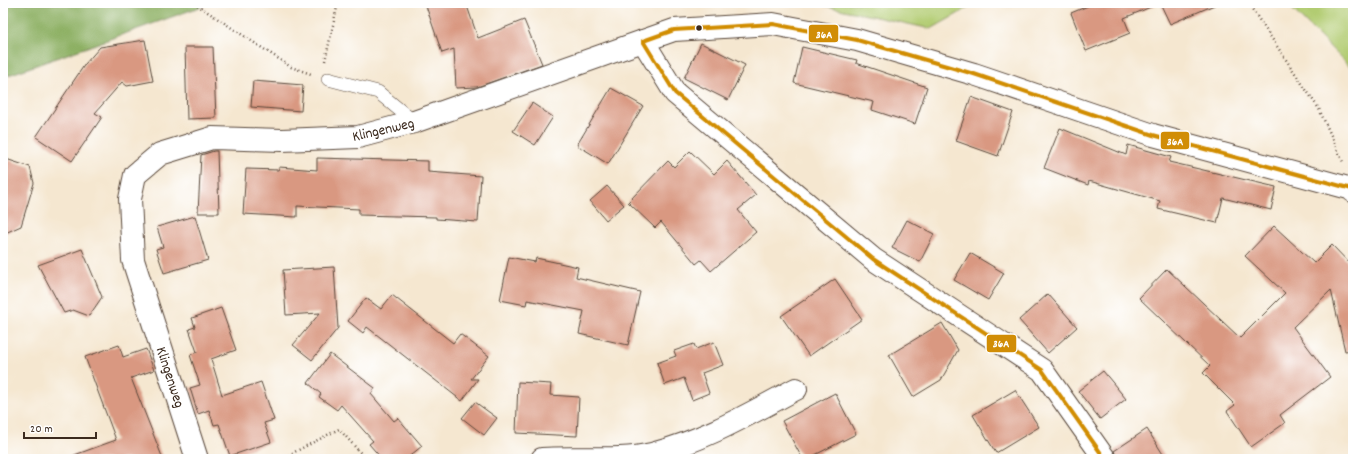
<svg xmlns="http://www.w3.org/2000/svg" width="1356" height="462" font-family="Dekko,sans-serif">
  <rect width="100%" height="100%" fill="#fff"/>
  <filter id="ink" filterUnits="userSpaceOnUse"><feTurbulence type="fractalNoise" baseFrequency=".025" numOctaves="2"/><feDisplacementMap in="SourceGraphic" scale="8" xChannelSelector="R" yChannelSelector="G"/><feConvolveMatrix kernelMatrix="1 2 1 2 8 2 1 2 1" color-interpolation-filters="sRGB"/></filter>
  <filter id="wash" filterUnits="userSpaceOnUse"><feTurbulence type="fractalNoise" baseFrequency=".012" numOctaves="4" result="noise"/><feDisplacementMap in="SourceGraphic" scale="16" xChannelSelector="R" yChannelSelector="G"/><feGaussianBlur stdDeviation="0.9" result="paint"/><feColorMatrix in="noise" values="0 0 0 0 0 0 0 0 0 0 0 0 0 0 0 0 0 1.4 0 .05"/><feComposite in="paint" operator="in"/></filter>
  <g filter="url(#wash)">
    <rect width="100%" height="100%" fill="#f5e7d0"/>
    <g fill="#b2cc72" stroke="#767b48">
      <path d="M 812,3 L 977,3 L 931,29 Z"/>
      <path d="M 1286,3 L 1353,3 L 1353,70 Z"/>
    </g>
    <path fill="#8db064" stroke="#646d41" d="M 3,3 L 211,3 L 3,77 Z"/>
    <g id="blocks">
      <g fill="#d99881">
        <path d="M 425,3 L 466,3 L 478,38 L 524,20 L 542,64 L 477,87 L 456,88 L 454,49 L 442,53 Z"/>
        <path d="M 1095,3 L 1158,3 L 1158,4 L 1124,18 L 1130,33 L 1086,51 L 1071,13 Z"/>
        <path d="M 1160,3 L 1219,3 L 1170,24 Z"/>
        <path d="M 145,40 L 153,81 L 127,86 L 122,82 L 95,113 L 102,117 L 72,161 L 36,137 L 85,64 L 100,47 Z"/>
        <path d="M 701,43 L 745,65 L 728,100 L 684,78 Z"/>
        <path d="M 185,47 L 213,47 L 216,118 L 187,119 Z"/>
        <path d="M 802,47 L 857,60 L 856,63 L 927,87 L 915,124 L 872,110 L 874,102 L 794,83 Z"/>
        <path d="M 253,81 L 303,85 L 301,111 L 251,107 Z"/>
        <path d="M 611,88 L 643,106 L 608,164 L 577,145 Z"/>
        <path d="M 971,97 L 1013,112 L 998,156 L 956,141 Z"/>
        <path d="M 532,103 L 553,117 L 535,145 L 513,131 Z"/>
        <path d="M 1060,128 L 1126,155 L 1128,145 L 1171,157 L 1169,162 L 1276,187 L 1271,210 L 1223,198 L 1217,223 L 1158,209 L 1160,201 L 1089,181 L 1088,185 L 1044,168 Z"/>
        <path d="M 214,151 L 217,151 L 219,213 L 198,213 L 201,155 Z"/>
        <path d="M 690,151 L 714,174 L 727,161 L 756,195 L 738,210 L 756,232 L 711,271 L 701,260 L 696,264 L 661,222 L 655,228 L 628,202 L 668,161 L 674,167 Z"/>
        <path d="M 3,158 L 30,167 L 34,183 L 21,226 L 3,234 Z"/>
        <path d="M 317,158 L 428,161 L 428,172 L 481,176 L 478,222 L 436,219 L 436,217 L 359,215 L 359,209 L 297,206 L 297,217 L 243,214 L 246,169 L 279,170 L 279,167 L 317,170 Z"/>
        <path d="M 607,186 L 624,205 L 606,220 L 590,201 Z"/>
        <path d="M 195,216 L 208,260 L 164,273 L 156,249 L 163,247 L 157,227 Z"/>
        <path d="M 907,220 L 934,234 L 920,262 L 892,248 Z"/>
        <path d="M 1274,226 L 1314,263 L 1332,245 L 1353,267 L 1353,350 L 1345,351 L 1331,290 L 1293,327 L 1330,377 L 1280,415 L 1285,423 L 1251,447 L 1227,411 L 1235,405 L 1203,373 L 1210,366 L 1139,298 L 1167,269 L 1240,338 L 1285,293 L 1245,256 Z"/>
        <path d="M 82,249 L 102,297 L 89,316 L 73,310 L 64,313 L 38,265 Z"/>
        <path d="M 970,253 L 1004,273 L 988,300 L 954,280 Z"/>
        <path d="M 509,257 L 535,262 L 536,258 L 578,267 L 576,277 L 640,292 L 628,345 L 579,334 L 584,311 L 527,300 L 526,305 L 500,300 Z"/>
        <path d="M 334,267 L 338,328 L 312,360 L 293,345 L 320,313 L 286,315 L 283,270 Z"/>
        <path d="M 835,279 L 862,319 L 809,356 L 781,316 Z"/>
        <path d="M 1048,294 L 1077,327 L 1048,353 L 1019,320 Z"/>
        <path d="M 392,295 L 453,343 L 460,334 L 489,356 L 471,379 L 478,379 L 462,401 L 367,327 L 363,333 L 348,321 L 366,298 L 381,309 Z"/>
        <path d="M 221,308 L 236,350 L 211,359 L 222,395 L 261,382 L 274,420 L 264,423 L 271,442 L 230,456 L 219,424 L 214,425 L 209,410 L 198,414 L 190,388 L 200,385 L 190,355 L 197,352 L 189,329 L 195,327 L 192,318 Z"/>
        <path d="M 942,323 L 958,350 L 941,380 L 913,397 L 889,355 Z"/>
        <path d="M 714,342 L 723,365 L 702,373 L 709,393 L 692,400 L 684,378 L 665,385 L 657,363 L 676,356 L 674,351 L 694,344 L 696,349 Z"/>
        <path d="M 119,345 L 123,357 L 146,349 L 154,370 L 131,378 L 163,459 L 70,459 L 69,457 L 116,440 L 85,357 Z"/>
        <path d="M 330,354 L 375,388 L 371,394 L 394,421 L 398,418 L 422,446 L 406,459 L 382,459 L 369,444 L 373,441 L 341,405 L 337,410 L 319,397 L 321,394 L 308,383 Z"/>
        <path d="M 1103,371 L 1126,399 L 1100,419 L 1078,391 Z"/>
        <path d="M 518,382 L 551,384 L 550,395 L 579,397 L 577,436 L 516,433 Z"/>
        <path d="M 1015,390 L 1039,427 L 996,453 L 973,415 Z"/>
        <path d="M 835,393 L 856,434 L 809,458 L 802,458 L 782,421 Z"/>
        <path d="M 475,402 L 497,418 L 484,435 L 462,418 Z"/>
        <path d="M 1147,429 L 1166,459 L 1117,459 L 1114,451 Z"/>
      </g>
    </g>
  </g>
  <g filter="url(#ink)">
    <use href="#blocks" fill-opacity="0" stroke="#574639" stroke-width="1"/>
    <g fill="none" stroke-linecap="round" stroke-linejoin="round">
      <g stroke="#574639" stroke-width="14">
        <path id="lane" d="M 328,79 L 378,92 L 414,122"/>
      </g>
      <g stroke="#574639" stroke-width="24">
        <g id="street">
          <path d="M 643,41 L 675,93 L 873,259 L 1042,370 L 1105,459"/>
          <path d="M 197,459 L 133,260 L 130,199 L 135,175 L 160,154 L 212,138 L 282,140 L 358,137 L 414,122 L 674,30 L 773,24 L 857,40 L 974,74 L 1153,135 L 1352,189 L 1353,191"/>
          <path d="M 542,459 C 576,456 619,462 652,454 C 703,441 749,414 796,389"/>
        </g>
      </g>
      <g stroke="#574639" stroke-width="2.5" stroke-dasharray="1 3" stroke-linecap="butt">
        <path d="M 194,3 L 291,67 L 311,74"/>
        <path d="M 1248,3 L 1319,109 L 1343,162"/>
        <path d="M 325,61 L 338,3"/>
        <path d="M 281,459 L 339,429 L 366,459"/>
      </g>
      <use href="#lane" stroke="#fff" stroke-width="13"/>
      <use href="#street" stroke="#fff" stroke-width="22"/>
      <g stroke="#fff" stroke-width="7">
        <g id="bus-1">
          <path d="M 643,41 L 674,30 L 773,24 L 857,40 L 974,74 L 1153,135 L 1352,189"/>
          <path d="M 643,41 L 675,93 L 873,259 L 1042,370 L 1105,459"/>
        </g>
      </g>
      <use href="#bus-1" stroke="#d18d06" stroke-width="4"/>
    </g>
  </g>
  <circle fill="#3b2a1e" stroke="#fff" stroke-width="1.5" cx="699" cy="28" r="3.5"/>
  <g text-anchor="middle" stroke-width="4" stroke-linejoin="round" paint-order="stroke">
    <g font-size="15" fill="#3b2a1e" stroke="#fff">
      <text transform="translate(383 129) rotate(-13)" y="5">Klingenweg</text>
      <text transform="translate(171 377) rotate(72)" y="5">Klingenweg</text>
    </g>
  </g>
  <g stroke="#fff" stroke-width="1.5">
    <rect x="808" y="24" width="31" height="19" rx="4" fill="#d18d06"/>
    <rect x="1160" y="131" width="30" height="19" rx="4" fill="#d18d06"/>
    <rect x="986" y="334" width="31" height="19" rx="4" fill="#d18d06"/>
  </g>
  <g font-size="11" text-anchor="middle" font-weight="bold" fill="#fff">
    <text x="824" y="38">36A</text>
    <text x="1175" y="145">36A</text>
    <text x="1001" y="347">36A</text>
  </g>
  <rect width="1356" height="462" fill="none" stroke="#fff" stroke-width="16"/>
  <path d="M24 432v6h72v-6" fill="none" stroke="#3b2a1e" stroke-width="2"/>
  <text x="30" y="432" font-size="12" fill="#3b2a1e" stroke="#ffffff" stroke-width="3" paint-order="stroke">20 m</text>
</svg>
